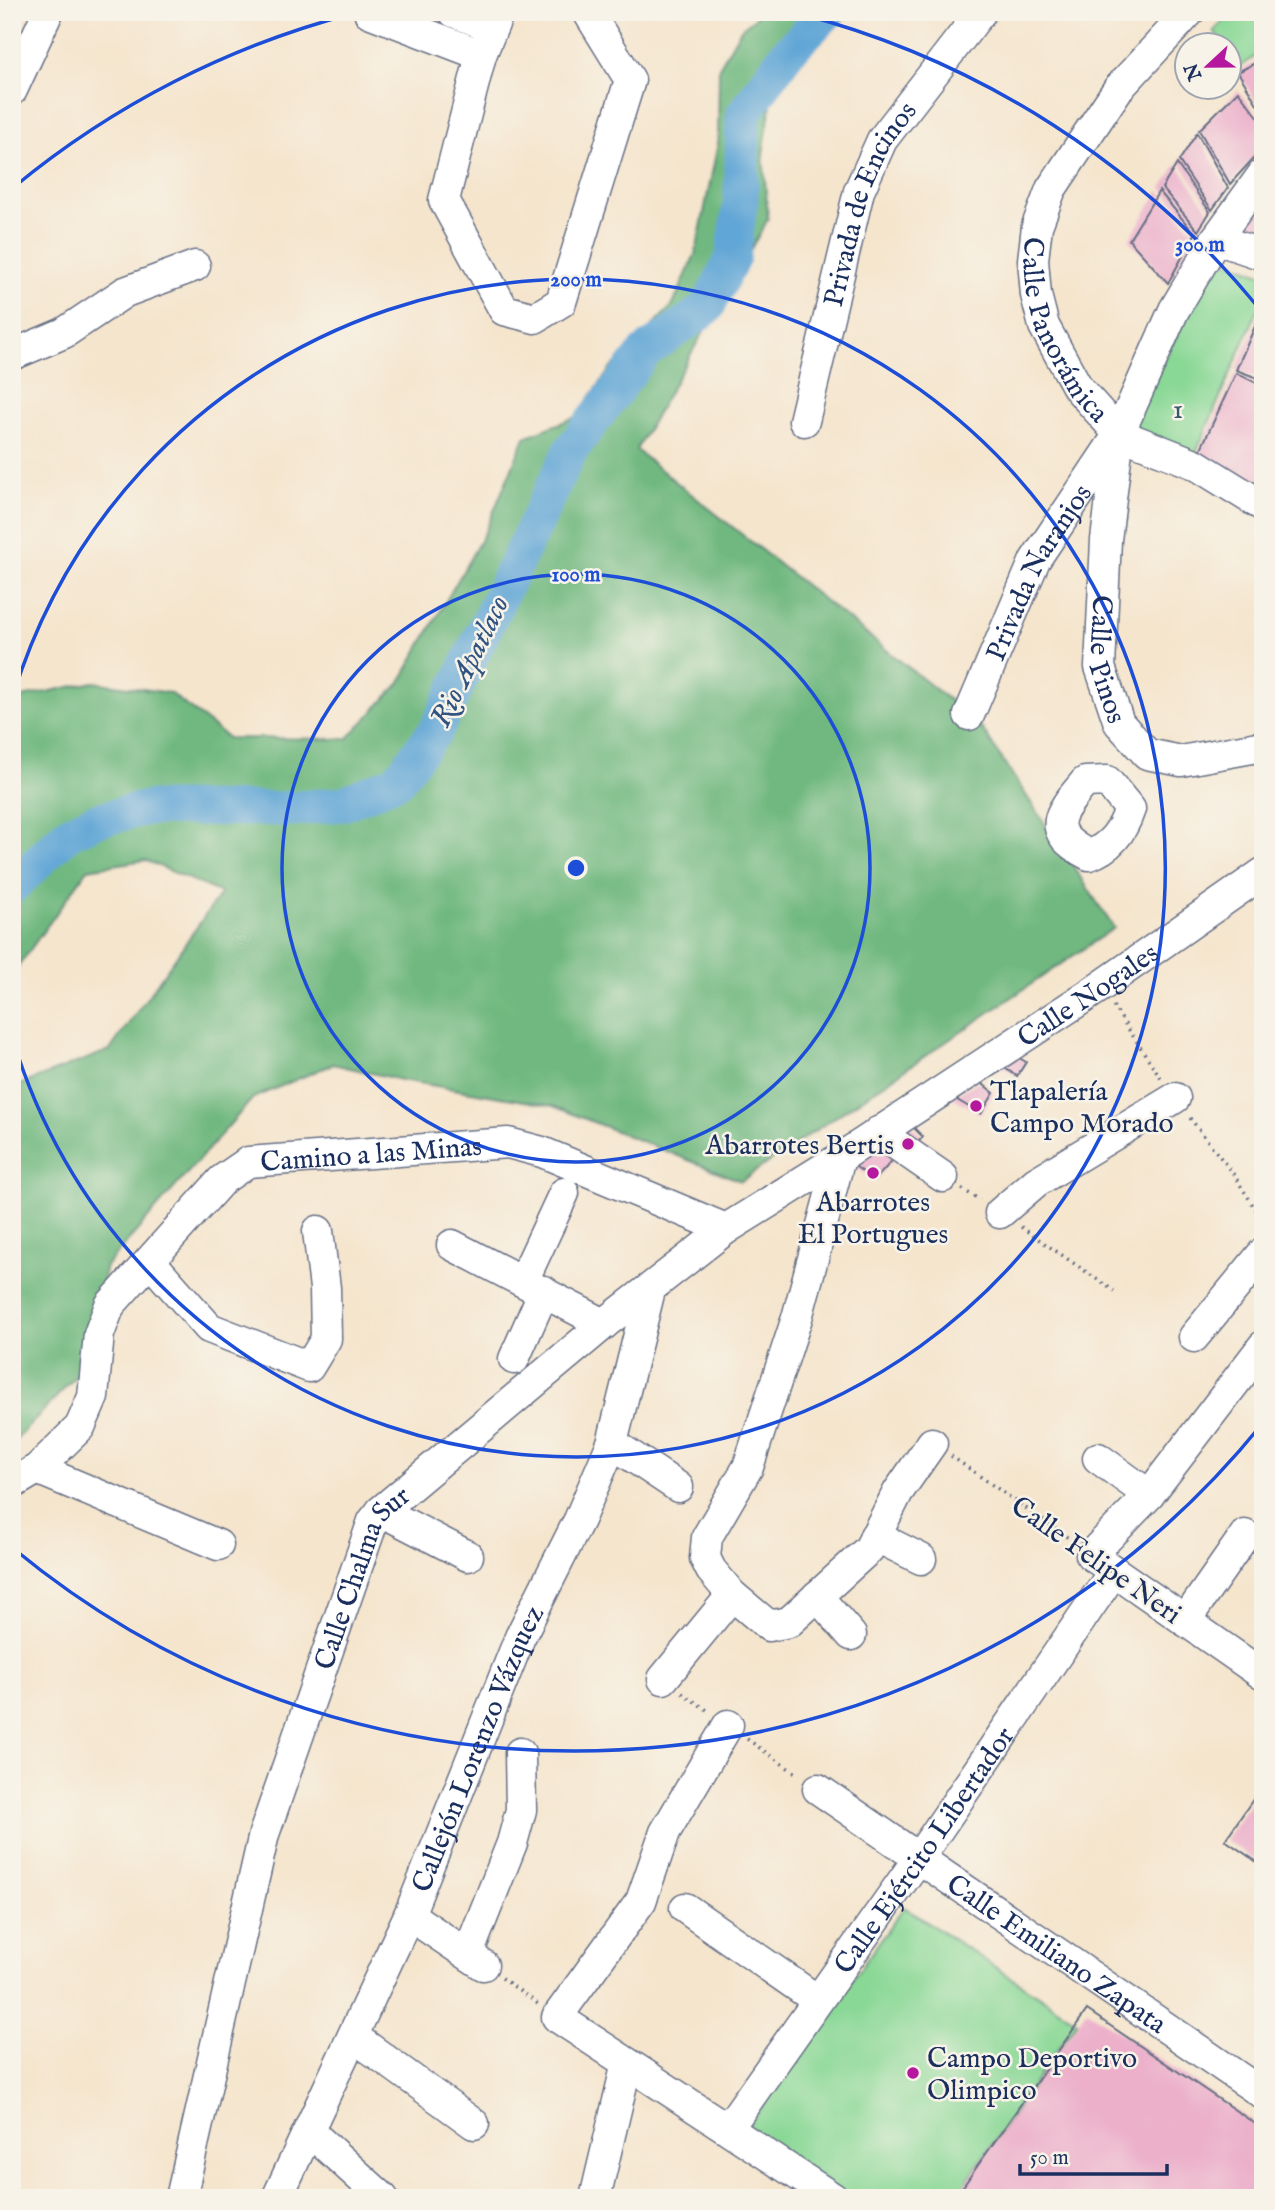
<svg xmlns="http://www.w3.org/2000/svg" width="1275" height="2210" font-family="'IM FELL English',serif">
  <rect width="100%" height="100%" fill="#f7f3e8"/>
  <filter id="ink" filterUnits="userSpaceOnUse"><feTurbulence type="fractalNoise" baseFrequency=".0143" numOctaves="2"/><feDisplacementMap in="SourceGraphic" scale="14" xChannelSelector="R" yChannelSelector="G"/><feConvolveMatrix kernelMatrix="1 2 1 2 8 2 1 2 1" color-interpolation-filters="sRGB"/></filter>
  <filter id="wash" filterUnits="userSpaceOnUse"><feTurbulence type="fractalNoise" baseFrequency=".00686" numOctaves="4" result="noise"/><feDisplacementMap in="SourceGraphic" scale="28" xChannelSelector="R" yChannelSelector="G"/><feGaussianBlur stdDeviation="1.57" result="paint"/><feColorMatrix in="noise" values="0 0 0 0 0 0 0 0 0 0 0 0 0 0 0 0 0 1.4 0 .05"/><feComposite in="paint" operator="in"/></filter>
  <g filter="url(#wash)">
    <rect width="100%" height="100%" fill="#f5e5cd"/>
    <g fill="#8ad896" stroke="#52847a" stroke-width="2">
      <path d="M 1233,12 L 1263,12 L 1263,51 L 1237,69 L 1230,56 L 1230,46 L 1223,45 L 1214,31 Z"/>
      <path d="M 1218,257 L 1263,275 L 1263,298 L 1195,455 L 1129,427 Z"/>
      <path d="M 904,1907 L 1077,2021 L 955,2198 L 846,2198 L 748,2126 Z"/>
    </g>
    <path fill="#6fb87f" stroke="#45746e" stroke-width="2" d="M 762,12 L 833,12 L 772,98 L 763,154 L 768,219 L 636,450 L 978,723 L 1114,928 L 741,1181 L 553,1106 L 401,1080 L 333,1064 L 253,1098 L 106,1266 L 81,1371 L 12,1444 L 12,1102 L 17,1086 L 110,1050 L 221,893 L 145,860 L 88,869 L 12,975 L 12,699 L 94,682 L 170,693 L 228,738 L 347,739 L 399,684 L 485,532 L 525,437 L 576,417 L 611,368 L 673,305 L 696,252 L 718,143 L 719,67 L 741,29 Z"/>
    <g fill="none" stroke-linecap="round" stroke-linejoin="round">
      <path stroke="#61a6d6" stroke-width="35" d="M 12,887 L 68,833 L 97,820 L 147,808 L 291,809 L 342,804 L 397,781 L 436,730 L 570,451 L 645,352 L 707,308 L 733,257 L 741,198 L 743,115 L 787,53 L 828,12"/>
    </g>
    <g id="blocks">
      <g fill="#ecb0cb">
        <path d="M 1263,59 L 1263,114 L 1238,72 Z"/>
        <path d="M 1238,91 L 1263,123 L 1263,148 L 1230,184 L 1199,130 Z"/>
        <path d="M 1197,133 L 1228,188 L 1212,210 L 1179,161 Z"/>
        <path d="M 1177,164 L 1210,212 L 1198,231 L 1162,188 Z"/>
        <path d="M 1159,191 L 1195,234 L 1168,283 L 1129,240 Z"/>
        <path d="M 1263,191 L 1263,246 L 1243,238 L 1239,226 Z"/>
        <path d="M 1263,308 L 1263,380 L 1236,370 Z"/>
        <path d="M 1236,373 L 1263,386 L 1263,487 L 1198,455 Z"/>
        <path d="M 1014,1055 L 1026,1062 L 1017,1076 L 1000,1065 Z"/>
        <path d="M 979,1081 L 994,1093 L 981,1114 L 952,1097 Z"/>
        <path d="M 909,1123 L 923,1137 L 908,1152 L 888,1136 Z"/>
        <path d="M 880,1143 L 898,1154 L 875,1180 L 853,1165 Z"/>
        <path d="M 1263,1785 L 1263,1866 L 1225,1840 Z"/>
        <path d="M 1087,2010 L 1263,2129 L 1263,2198 L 955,2198 Z"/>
      </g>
    </g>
  </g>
  <g filter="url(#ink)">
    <use href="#blocks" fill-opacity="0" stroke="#676f85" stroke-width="2"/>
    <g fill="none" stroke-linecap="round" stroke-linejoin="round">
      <g stroke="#676f85" stroke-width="33">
        <g id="minor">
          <path d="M 369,12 L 481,55"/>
          <path d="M 454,12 L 492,27"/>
          <path d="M 499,12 L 481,55 L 444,200 L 504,310 L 535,318 L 561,302 L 630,80 L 588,12"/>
          <path id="s1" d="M 1189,12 L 1118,89 L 1051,189 L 1037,226 L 1033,260 L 1036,295 L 1044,326 L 1078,388 L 1119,434 L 1195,464 L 1263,506"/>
          <path d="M 12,90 L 48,12"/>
          <path d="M 1216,239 L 1263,255"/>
          <path d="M 12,355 L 64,333 L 125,292 L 195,266"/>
          <path id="s2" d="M 804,421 L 859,191 L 882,140 L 981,12"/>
          <path id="s3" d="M 1118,442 L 1106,540 L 1100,667 L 1119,723 L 1147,754 L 1181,761 L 1263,746"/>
          <path id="s4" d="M 969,715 L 1035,560 L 1119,434 L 1174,310 L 1216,239 L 1263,174"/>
          <path d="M 1107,781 L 1130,809 C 1123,830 1110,848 1089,855 C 1043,831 1058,814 1085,782 Z"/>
          <path d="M 878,1132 L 943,1177"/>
          <path d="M 840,1158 L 797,1318 L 748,1467 L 707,1537 L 705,1558 L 711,1570 L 732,1595 L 769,1626 L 789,1622 L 869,1549 L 898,1492 L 932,1443"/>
          <path d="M 1000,1213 L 1036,1182 L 1175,1098"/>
          <path d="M 452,1245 L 604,1324"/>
          <path d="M 150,1261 L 209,1328 L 309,1367 L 326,1339 L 325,1288 L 318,1231"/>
          <path d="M 523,1281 L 564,1193"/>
          <path d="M 1194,1337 L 1263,1253"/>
          <path d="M 1263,1346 L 1149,1495 L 1091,1555 L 1263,1675"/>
          <path d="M 514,1359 L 544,1291"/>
          <path d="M 612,1443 L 678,1487"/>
          <path d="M 1098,1458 L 1149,1495"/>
          <path d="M 37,1469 L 218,1545"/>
          <path id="s5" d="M 12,1484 L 37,1469 L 80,1427 L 93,1397 L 99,1334 L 110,1305 L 222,1180 L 248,1162 L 508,1143 L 542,1152 L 726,1229"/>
          <path d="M 381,1511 L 468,1556"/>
          <path d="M 875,1536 L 921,1559"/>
          <path d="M 817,1596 L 851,1635"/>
          <path d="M 1185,1621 L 1245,1535"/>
          <path d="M 663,1679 L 732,1595"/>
          <path d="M 728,1725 L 665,1832 L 641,1901 L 557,2017 L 833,2198"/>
          <path id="s6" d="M 818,1789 L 1263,2094"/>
          <path d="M 685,1908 L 817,2000"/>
          <path d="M 409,1915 L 483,1965"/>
          <path d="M 468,1954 L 512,1843 L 521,1810 L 520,1753"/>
          <path d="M 354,2037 L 474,2124"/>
          <path id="s7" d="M 728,2128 L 918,1859 L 1114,1571"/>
          <path d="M 309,2131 L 383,2198"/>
          <path id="s8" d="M 181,2198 L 264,1834 L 373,1521 L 381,1511 L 604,1324 L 726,1229 L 840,1158 L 1100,987 L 1263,873"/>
          <path id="s9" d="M 277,2198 L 409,1915 L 520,1637 L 579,1520 L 612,1443 L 650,1290"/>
          <path d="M 595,2198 L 627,2063"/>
        </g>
      </g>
      <g stroke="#676f85" stroke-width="3.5" stroke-dasharray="2 5" stroke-linecap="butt">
        <path d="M 1113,1006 L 1161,1078"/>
        <path d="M 1190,1118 L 1234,1175 L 1263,1221"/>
        <path d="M 962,1189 L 980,1200"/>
        <path d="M 1021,1227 L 1114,1291"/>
        <path d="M 951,1456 L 1074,1542"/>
        <path d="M 682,1693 L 710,1712"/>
        <path d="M 747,1739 L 798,1775"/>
        <path d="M 502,1978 L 538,2004"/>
      </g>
      <use href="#minor" stroke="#fff" stroke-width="30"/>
    </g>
  </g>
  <g fill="none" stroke="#1d4ed8" stroke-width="3.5">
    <circle cx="576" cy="868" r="294"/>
    <path d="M13 696A589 589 0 1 1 13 1040"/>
    <path d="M1262 1424A883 883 0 0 1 14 1549M14 187A883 883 0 0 1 355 13M797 13A883 883 0 0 1 1262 312"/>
  </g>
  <g fill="#b5179e" stroke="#f7f3e8" stroke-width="2.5">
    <circle cx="976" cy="1106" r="7"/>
    <circle cx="908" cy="1144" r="7"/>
    <circle cx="873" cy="1173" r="7"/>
    <circle cx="913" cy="2073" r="7"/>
  </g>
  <g text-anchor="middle" stroke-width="5" stroke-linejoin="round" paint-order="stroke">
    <g font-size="28" fill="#1b2f5e" stroke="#f7f3e8">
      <text dy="10" stroke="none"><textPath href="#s2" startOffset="228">Privada de Encinos</textPath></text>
      <text dy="10" stroke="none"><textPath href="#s1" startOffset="376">Calle Panorámica</textPath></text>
      <text dy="10" stroke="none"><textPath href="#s4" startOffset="159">Privada Naranjos</textPath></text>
      <text dy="10" stroke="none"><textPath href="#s3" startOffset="219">Calle Pinos</textPath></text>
      <text dy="10" stroke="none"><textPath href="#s8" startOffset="1594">Calle Nogales</textPath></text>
      <text dy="10" stroke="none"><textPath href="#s5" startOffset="539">Camino a las Minas</textPath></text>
      <text transform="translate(1097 1559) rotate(35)" y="10">Calle Felipe Neri</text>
      <text dy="10" stroke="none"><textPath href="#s8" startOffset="649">Calle Chalma Sur</textPath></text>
      <text dy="10" stroke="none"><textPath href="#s9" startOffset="492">Callejón Lorenzo Vázquez</textPath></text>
      <text dy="10" stroke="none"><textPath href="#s7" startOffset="340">Calle Ejército Libertador</textPath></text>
      <text dy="10" stroke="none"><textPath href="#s6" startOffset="290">Calle Emiliano Zapata</textPath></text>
    </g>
    <g font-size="28" fill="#37596c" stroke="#f7f3e8">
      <text x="1178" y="418">1</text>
    </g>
    <g font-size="28" fill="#1b2f5e" stroke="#f7f3e8" text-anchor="start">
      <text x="990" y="1100">Tlapalería<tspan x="990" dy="32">Campo Morado</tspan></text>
      <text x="894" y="1154" text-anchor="end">Abarrotes Bertis</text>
      <text x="873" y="1211" text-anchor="middle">Abarrotes<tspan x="873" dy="32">El Portugues</tspan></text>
      <text x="927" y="2067">Campo Deportivo<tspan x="927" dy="32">Olimpico</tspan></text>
    </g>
    <g font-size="30" font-style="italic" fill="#305382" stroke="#f7f3e8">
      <text transform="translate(469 661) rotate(-64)" y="10">Rio Apatlaco</text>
    </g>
  </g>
  <circle cx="576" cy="868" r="10" fill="#1d4ed8" stroke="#f7f3e8" stroke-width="3.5"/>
  <g font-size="21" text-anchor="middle" font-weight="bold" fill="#1d4ed8" stroke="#f7f3e8" stroke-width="5" stroke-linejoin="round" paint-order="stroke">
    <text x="1200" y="251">300 m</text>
    <text x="576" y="286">200 m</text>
    <text x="576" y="581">100 m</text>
  </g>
  <rect width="1275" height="2210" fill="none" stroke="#f7f3e8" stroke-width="42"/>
  <g transform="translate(1208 66) rotate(248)"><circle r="33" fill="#f7f3e8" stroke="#9fa5b1" stroke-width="2"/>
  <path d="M0-5L12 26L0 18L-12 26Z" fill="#b5179e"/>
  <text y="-10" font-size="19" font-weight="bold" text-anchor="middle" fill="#1b2f5e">N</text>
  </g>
  <path d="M1020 2164v10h147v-10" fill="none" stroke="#1b2f5e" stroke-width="3.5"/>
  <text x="1030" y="2164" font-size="21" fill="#1b2f5e" stroke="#f7f3e8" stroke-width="5" paint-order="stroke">50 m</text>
</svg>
